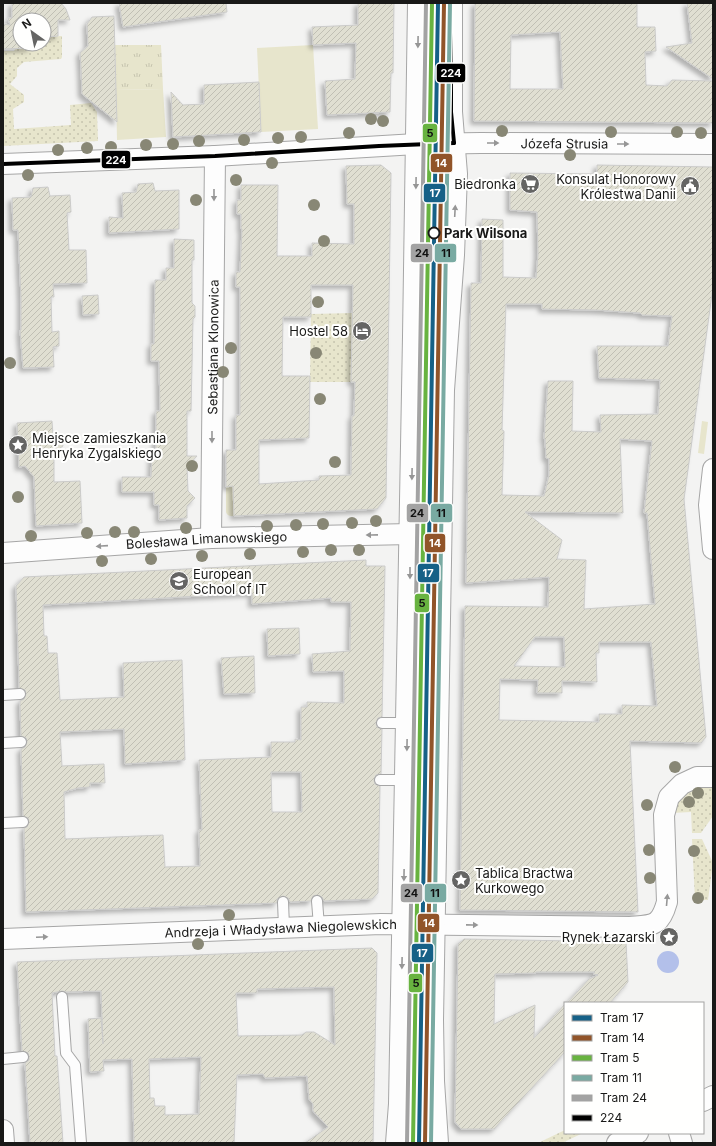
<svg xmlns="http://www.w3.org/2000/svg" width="716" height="1146" font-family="Inter,sans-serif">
  <defs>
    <pattern id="park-tufts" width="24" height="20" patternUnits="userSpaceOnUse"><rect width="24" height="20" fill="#e7e5cc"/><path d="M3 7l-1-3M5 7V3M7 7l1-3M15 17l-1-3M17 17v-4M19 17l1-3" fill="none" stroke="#c6c4ae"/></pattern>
    <pattern id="garden-dots" width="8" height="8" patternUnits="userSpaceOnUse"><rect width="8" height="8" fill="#e7e5cc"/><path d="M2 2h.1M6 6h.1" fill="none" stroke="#c6c4ae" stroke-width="1.8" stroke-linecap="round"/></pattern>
    <pattern id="building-hatch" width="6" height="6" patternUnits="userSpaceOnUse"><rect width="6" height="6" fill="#e0dfd2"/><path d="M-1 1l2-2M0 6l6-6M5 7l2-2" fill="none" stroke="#c0bfb4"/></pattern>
    <filter id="shadow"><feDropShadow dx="-3.5" dy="3.5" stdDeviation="2" flood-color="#0004"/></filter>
  </defs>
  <rect width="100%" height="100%" fill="#f3f3f2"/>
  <g fill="#e7e5cc">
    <path d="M 313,45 L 318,129 L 261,132 L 257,48 Z"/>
    <path d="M 163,89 L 166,137 L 117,140 L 116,90 Z"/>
    <path d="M 702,421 L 708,422 L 704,454 L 698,453 Z"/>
    <path d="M 233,486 L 234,516 C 230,516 227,516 226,512 L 226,487 Z"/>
  </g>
  <path fill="url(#park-tufts)" d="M 115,45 L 161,45 L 163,89 L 116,90 Z"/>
  <g fill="url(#garden-dots)">
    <path d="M 62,36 L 62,57 L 61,59 L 24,62 L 17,68 L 17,76 L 10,84 L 24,95 L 24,102 L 13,109 L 14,129 L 71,125 L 70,105 L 91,103 L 97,112 L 98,141 L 3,146 L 3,49 L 4,51 L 14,51 L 16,48 L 31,48 L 30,44 L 44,44 L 44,37 Z"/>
    <path d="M 353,313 L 351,382 L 310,382 L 311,314 Z"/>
    <path d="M 712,785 L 713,816 L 701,833 L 692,833 L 691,812 L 672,813 L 674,806 L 692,787 Z"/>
    <path d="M 692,839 L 702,839 L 713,863 L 708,900 L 695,900 Z"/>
    <path d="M 565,1130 L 565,1133 L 583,1133 L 562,1143 L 538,1143 Z"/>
  </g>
  <circle fill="#b3c0ea" cx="668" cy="962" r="11"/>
  <g fill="url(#building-hatch)" stroke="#cbcbca" fill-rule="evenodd" filter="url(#shadow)">
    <path d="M 12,3 L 61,3 L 66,9 L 70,20 L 58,20 L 58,36 L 44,37 L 44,20 L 20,20 L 20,44 L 30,44 L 31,48 L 3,49 L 4,24 L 10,25 L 8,18 L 12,18 Z"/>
    <path d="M 119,3 L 226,3 L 227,12 L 123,27 Z"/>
    <path d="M 358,3 L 394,3 L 393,73 L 391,73 L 390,112 L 327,115 L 325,81 L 355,79 L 356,43 L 313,45 L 312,27 L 358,25 Z"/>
    <path d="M 475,3 L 637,3 L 637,27 L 655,27 L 656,51 L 645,52 L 646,85 L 667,86 L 672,80 L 713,81 L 713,123 L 474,121 ZM 560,32 L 563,89 L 510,89 L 511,35 Z"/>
    <path d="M 687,3 L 713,3 L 713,79 L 666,47 L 692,43 Z"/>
    <path d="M 114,16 L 116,90 L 117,122 L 82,94 L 81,67 L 80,53 L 88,46 L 87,24 L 92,17 Z"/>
    <path d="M 259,82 L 261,132 L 173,137 L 171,92 L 183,105 L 204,104 L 204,85 Z"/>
    <path d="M 381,165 L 391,173 L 386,498 L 377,509 L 234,516 L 233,486 L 226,487 L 226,450 L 236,450 L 236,415 L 240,415 L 240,287 L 236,287 L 236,272 L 240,272 L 242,229 L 241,229 L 241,214 L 237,214 L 237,200 L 241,200 L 241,185 L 278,185 L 277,256 L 312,256 L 312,243 L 354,244 L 354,204 L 347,204 L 346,166 ZM 311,285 L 353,285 L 351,382 L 355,382 L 354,416 L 352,416 L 351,475 L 319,476 L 319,480 L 259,484 L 259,440 L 309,438 L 310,376 L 282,376 L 283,317 L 311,317 Z"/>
    <path d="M 597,165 L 713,167 L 713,287 L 684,499 L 706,737 L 701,743 L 630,741 L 638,912 L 460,910 L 465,606 L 548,607 L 549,577 L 466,583 L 471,283 L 481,283 L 482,219 L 503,220 L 503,277 L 536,278 L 538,254 L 537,212 L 510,210 L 510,173 L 597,174 ZM 506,304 L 542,304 L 542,309 L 596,310 L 640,313 L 642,315 L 672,316 L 668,346 L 597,346 L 599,378 L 660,380 L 658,414 L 600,415 L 601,432 L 572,431 L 573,381 L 548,381 L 544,439 L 545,439 L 546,458 L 549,459 L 549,475 L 544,496 L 502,495 L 504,431 L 502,430 ZM 620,439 L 652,441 L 644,513 L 647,513 L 655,604 L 584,609 L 586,560 L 557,559 L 562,540 L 525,512 L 623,513 ZM 535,637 L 564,637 L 565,667 L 514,666 ZM 599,642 L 651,642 L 657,706 L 622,705 L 622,714 L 599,714 L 599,722 L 499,720 L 500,679 L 538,680 L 537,693 L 562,693 L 562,681 L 597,682 L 596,653 L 599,653 Z"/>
    <path d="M 153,183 L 155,191 L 179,190 L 179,229 L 109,233 L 109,217 L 123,218 L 122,193 L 136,192 L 138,184 Z"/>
    <path d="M 48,187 L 50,196 L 70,195 L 71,212 L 67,213 L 69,250 L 86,250 L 87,283 L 53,284 L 54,297 L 51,297 L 52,332 L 59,331 L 59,346 L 53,347 L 54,367 L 23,368 L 20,330 L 21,330 L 21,298 L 18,230 L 13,230 L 12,198 L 31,197 L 33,188 Z"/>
    <path d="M 174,239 L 194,240 L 194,260 L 192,260 L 192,303 L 195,306 L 195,317 L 193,319 L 191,411 L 187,411 L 187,456 L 197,456 L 187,467 L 188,491 L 195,498 L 187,506 L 187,518 L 159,520 L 159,505 L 154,505 L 154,492 L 122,492 L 122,477 L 151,477 L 152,456 L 156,456 L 156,411 L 160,411 L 159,361 L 151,361 L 151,344 L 154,344 L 155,280 L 166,280 L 166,268 L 174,268 Z"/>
    <path d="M 98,295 L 99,314 L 83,315 L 82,296 Z"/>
    <path d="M 52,421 L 53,435 L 61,435 L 63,446 L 60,448 L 59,451 L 54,451 L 54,482 L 80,481 L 82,523 L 36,526 L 34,477 L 25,466 L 19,467 L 17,423 Z"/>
    <path d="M 366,560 L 366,566 L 385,566 L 382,717 L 378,718 L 376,723 L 377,727 L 382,729 L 381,774 L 376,775 L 374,780 L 375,784 L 380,786 L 378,893 L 372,899 L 324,901 L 322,897 L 317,895 L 313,896 L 311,901 L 290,902 L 288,898 L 283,896 L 277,899 L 277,903 L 26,912 L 24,828 L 27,827 L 29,822 L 28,818 L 23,816 L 21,749 L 25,747 L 27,742 L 26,738 L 21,736 L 20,706 L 20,701 L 24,699 L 26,694 L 25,690 L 19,688 L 19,682 L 16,586 L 24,577 ZM 252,593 L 252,604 L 331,598 L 331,602 L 351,602 L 350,651 L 312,654 L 313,672 L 344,671 L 344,703 L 307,702 L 307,707 L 301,707 L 301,740 L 295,739 L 295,742 L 271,742 L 271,757 L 199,760 L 202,830 L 199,830 L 200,866 L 165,867 L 163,835 L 65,839 L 64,792 L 78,788 L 90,787 L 90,783 L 105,783 L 104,764 L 62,766 L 60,732 L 124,729 L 125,764 L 185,760 L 182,660 L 123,663 L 124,697 L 60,700 L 57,653 L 48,653 L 47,636 L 44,636 L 43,605 ZM 271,772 L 301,772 L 302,812 L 272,812 Z"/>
    <path d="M 299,628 L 300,654 L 268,656 L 267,629 Z"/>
    <path d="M 254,656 L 255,693 L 224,694 L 221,658 Z"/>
    <path d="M 464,939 L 626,942 L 628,982 L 610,1003 L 567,1003 L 589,979 L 598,975 L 593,974 L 595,972 L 536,972 L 536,973 L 495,974 L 494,1024 L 535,1005 L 534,1038 L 565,1004 L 565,1052 L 494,1129 L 461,1129 L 455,1122 L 458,944 Z"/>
    <path d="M 372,948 L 377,953 L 373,1143 L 305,1143 L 328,1127 L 313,1111 L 313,1104 L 309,1099 L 307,1076 L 265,1078 L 263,1074 L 237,1075 L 234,1143 L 134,1143 L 132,1059 L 103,1060 L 104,1071 L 90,1072 L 88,1019 L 101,1018 L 103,1044 L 101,991 L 66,992 L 62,991 L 52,993 L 55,1056 L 57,1056 L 63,1143 L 30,1143 L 25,1063 L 29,1060 L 29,1057 L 28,1053 L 22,1051 L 17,962 ZM 334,987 L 335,1045 L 314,1032 L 306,1032 L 302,1035 L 238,1036 L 236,993 L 257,993 L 257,989 ZM 201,1057 L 199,1114 L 165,1115 L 165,1106 L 155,1106 L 154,1098 L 150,1098 L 149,1059 Z"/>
  </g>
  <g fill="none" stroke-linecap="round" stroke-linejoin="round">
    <g stroke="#a6a6a6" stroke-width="12">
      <g id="service">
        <path d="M 437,356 L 433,331 L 436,136 L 448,116"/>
        <path d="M 3,695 L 20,694"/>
        <path d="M 382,723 L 407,723"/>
        <path d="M 3,743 L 21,742"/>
        <path d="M 380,780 L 406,780"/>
        <path d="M 3,823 L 23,822"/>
        <path d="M 317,901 L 319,926"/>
        <path d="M 283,902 L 284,927"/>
        <path d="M 62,997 L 66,1053 L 75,1065 L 81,1143"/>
        <path d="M 3,1059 L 23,1057"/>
        <path d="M 419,1143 L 421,1049 L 426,1034"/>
      </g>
    </g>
    <g stroke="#a6a6a6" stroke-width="22">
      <g id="minor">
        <path id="s1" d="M 3,164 L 215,156 L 416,144 L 481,143 L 713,144"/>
        <path d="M 713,469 L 709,505 L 713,549"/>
        <path id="s2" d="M 211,538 L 215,156"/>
        <path id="s3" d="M 3,553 L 211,538 L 411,534"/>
        <path id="s4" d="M 3,939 L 381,924 L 630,927 C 653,925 660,927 667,902 L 664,815 L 669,797 L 682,784 L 697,777 L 713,777"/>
        <path d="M 703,1101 L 713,1096"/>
        <path d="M 3,1130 L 4,1143"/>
        <path d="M 679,1133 L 682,1143"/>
        <path d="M 617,1143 L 638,1133"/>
      </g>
    </g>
    <g stroke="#a6a6a6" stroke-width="24">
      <g id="tertiary">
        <path d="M 397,1143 L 400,1104 L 414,337 L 419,3"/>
        <path d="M 437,1143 L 433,1081 L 432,1020 L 443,390 L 453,255 L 456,174 L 451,112 L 451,3"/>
      </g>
    </g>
    <use href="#service" stroke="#fdfdfd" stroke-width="10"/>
    <use href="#minor" stroke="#fdfdfd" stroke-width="20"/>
    <use href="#tertiary" stroke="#fdfdfd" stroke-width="22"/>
    <g stroke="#fffffe" stroke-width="7">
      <g id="bus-1">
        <path d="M 451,3 L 451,112 L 454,143"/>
        <path d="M 3,164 L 215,156 L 379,146 L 454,143"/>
      </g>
    </g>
    <use href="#bus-1" stroke="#000" stroke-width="4"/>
    <g stroke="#fffffe" stroke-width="7">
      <path id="tram-1" d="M 419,1143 L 438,3"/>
    </g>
    <g stroke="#fffffe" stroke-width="7">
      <path id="tram-2" d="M 425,1143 L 444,3"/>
    </g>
    <g stroke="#fffffe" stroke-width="7">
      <path id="tram-3" d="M 413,1143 L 432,3"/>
    </g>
    <g stroke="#fffffe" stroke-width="7">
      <path id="tram-4" d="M 431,1143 L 450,3"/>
    </g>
    <g stroke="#fffffe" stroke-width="7">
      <path id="tram-5" d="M 407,1143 L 426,3"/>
    </g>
    <use href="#tram-1" stroke="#166187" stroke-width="4"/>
    <use href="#tram-2" stroke="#915429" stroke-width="4"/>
    <use href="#tram-3" stroke="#68b340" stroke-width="4"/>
    <use href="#tram-4" stroke="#79aaa2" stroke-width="4"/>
    <use href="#tram-5" stroke="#a3a3a3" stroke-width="4"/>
  </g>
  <g fill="#888775">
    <circle cx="371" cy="119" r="6"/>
    <circle cx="383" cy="121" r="6"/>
    <circle cx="502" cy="131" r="6"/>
    <circle cx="611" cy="132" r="6"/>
    <circle cx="677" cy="132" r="6"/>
    <circle cx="349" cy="133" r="6"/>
    <circle cx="701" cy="133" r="6"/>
    <circle cx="301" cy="137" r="6"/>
    <circle cx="278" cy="138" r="6"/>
    <circle cx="244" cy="140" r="6"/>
    <circle cx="199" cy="141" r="6"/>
    <circle cx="173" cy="144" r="6"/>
    <circle cx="146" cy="145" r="6"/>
    <circle cx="111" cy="147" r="6"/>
    <circle cx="87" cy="148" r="6"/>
    <circle cx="58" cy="150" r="6"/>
    <circle cx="570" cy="155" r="6"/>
    <circle cx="272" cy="163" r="6"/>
    <circle cx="28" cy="175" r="6"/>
    <circle cx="236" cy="180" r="6"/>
    <circle cx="196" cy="200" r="6"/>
    <circle cx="314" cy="205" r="6"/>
    <circle cx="324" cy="241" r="6"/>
    <circle cx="318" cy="302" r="6"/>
    <circle cx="231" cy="348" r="6"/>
    <circle cx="316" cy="353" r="6"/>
    <circle cx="10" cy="363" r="6"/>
    <circle cx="223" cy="372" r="6"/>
    <circle cx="320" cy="399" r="6"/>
    <circle cx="335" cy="462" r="6"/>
    <circle cx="192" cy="466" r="6"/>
    <circle cx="18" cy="497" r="6"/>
    <circle cx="376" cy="521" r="6"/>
    <circle cx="352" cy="523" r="6"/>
    <circle cx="323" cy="524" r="6"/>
    <circle cx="296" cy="525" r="6"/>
    <circle cx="267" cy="526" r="6"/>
    <circle cx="186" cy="528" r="6"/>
    <circle cx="115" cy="532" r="6"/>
    <circle cx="134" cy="532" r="6"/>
    <circle cx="87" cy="533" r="6"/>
    <circle cx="31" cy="536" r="6"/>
    <circle cx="331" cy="550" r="6"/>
    <circle cx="359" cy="550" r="6"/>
    <circle cx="303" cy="552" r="6"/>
    <circle cx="250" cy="554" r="6"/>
    <circle cx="202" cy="556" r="6"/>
    <circle cx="151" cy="559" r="6"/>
    <circle cx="102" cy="561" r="6"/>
    <circle cx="675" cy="767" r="6"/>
    <circle cx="698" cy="793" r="6"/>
    <circle cx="689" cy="802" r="6"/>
    <circle cx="647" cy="805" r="6"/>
    <circle cx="649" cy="850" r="6"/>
    <circle cx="694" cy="851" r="6"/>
    <circle cx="650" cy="878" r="6"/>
    <circle cx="698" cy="898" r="6"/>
    <circle cx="229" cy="915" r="6"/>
    <circle cx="198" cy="944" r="6"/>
  </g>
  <defs><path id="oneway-solid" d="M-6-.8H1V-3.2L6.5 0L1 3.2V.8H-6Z"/></defs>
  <g fill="#969696">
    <use href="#oneway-solid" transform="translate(418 42) rotate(91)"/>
    <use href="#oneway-solid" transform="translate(493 143)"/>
    <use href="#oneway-solid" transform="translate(623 144)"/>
    <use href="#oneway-solid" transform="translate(416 183) rotate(91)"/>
    <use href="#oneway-solid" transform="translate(214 195) rotate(90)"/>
    <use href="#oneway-solid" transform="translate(455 211) rotate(-87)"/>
    <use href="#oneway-solid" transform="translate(212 437) rotate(90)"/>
    <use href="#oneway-solid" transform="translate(412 474) rotate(91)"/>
    <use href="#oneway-solid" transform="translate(372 535) rotate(179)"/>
    <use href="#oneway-solid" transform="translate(102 546) rotate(176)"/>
    <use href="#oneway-solid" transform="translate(410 573) rotate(90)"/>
    <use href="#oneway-solid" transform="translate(407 745) rotate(91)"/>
    <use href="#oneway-solid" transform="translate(404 875) rotate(91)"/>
    <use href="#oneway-solid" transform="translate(667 900) rotate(-85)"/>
    <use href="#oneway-solid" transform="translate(472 925) rotate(1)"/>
    <use href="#oneway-solid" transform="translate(42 937) rotate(-2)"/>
    <use href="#oneway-solid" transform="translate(402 963) rotate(91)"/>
  </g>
  <defs>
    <g id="supermarket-disc" transform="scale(1)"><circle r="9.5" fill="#656564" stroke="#fffffe"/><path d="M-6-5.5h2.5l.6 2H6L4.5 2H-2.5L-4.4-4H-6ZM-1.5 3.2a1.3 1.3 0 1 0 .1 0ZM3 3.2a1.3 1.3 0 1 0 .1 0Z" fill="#fff"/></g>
    <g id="civic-disc" transform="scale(1)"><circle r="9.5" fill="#656564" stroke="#fffffe"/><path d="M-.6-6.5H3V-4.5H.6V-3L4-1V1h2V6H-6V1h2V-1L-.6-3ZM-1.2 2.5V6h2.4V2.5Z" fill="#fff"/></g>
    <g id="hotel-disc" transform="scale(1)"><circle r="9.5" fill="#656564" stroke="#fffffe"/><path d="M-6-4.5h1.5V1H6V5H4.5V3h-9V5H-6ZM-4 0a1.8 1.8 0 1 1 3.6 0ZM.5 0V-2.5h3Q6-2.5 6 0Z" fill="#fff"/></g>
    <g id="sight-disc" transform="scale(1)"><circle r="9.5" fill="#656564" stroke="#fffffe"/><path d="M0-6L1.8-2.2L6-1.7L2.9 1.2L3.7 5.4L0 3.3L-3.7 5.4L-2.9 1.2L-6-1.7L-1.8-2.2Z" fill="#fff"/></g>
    <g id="school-disc" transform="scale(1)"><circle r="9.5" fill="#656564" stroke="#fffffe"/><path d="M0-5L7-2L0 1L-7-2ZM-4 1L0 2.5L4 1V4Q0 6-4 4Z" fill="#fff"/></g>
  </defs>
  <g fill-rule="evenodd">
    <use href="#supermarket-disc" x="530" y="184"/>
    <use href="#civic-disc" x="690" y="186"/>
    <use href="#hotel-disc" x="362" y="331"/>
    <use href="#sight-disc" x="18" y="445"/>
    <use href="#school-disc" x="179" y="581"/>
    <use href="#sight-disc" x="461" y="880"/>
    <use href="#sight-disc" x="669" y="937"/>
  </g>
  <circle fill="#fffffe" stroke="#191918" stroke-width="2" cx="434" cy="233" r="5.5"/>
  <g text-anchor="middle" stroke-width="4" stroke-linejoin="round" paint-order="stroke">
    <g font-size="13" fill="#191918" stroke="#fffffe">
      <text dy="5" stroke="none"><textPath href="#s1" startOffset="562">Józefa Strusia</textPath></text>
      <text dy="5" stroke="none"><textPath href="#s2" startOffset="191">Sebastiana Klonowica</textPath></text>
      <text dy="5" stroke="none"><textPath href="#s3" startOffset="204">Bolesława Limanowskiego</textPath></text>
      <text dy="5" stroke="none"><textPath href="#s4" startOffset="278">Andrzeja i Władysława Niegolewskich</textPath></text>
    </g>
    <g font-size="13" fill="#191918" stroke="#fffffe" text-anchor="end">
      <text x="676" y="184">Konsulat Honorowy<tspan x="676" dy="15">Królestwa Danii</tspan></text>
      <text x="516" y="189">Biedronka</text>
      <text x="348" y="336">Hostel 58</text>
      <text x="32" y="443" text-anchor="start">Miejsce zamieszkania<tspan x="32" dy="15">Henryka Zygalskiego</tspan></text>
      <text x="193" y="579" text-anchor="start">European<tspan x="193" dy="15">School of IT</tspan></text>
      <text x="475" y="878" text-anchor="start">Tablica Bractwa<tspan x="475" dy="15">Kurkowego</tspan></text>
      <text x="655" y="942">Rynek Łazarski</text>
    </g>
    <g font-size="13" font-weight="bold" fill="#191918" stroke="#fffffe" text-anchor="start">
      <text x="444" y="238">Park Wilsona</text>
    </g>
  </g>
  <g stroke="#fffffe" stroke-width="1.5">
    <rect x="436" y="63" width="30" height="20" rx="4" fill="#000"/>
    <rect x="422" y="123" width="16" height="20" rx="4" fill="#68b340"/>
    <rect x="101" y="150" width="30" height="19" rx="4" fill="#000"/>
    <rect x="430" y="153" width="23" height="20" rx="4" fill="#915429"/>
    <rect x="423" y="183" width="23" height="20" rx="4" fill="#166187"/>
    <rect x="410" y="243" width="23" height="20" rx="4" fill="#a3a3a3"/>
    <rect x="434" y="243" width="23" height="20" rx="4" fill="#79aaa2"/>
    <rect x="406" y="503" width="23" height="20" rx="4" fill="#a3a3a3"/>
    <rect x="430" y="503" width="23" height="20" rx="4" fill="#79aaa2"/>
    <rect x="424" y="533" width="22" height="20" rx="4" fill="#915429"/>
    <rect x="417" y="563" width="23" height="20" rx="4" fill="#166187"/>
    <rect x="414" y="593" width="16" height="20" rx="4" fill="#68b340"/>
    <rect x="400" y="883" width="23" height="20" rx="4" fill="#a3a3a3"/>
    <rect x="424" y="883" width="23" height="20" rx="4" fill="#79aaa2"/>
    <rect x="417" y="913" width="23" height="20" rx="4" fill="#915429"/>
    <rect x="411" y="943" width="23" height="20" rx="4" fill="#166187"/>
    <rect x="408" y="973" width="15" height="20" rx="4" fill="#68b340"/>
  </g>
  <g font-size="11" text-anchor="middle" font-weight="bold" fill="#fff">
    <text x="451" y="77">224</text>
    <text x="116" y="164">224</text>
    <text x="441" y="167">14</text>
    <text x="435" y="197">17</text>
    <text x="435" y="547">14</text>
    <text x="428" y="577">17</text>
    <text x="429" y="927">14</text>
    <text x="422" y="957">17</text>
  </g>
  <g font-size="11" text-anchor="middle" font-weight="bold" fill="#111">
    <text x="430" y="137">5</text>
    <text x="422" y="257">24</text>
    <text x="446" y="257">11</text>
    <text x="417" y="517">24</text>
    <text x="441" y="517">11</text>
    <text x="422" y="607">5</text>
    <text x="411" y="897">24</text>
    <text x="435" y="897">11</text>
    <text x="416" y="987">5</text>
  </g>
  <rect width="716" height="1146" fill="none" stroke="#191918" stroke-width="8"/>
  <rect x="564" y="1002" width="140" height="132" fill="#fffffe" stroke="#a3a3a2"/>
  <rect x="572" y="1015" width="20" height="6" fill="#166187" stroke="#a3a3a2"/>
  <text x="600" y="1022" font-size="12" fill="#191918">Tram 17</text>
  <rect x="572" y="1035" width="20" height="6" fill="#915429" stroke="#a3a3a2"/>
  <text x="600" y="1042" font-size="12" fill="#191918">Tram 14</text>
  <rect x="572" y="1055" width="20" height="6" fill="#68b340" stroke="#a3a3a2"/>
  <text x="600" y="1062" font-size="12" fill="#191918">Tram 5</text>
  <rect x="572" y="1075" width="20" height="6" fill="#79aaa2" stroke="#a3a3a2"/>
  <text x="600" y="1082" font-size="12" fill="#191918">Tram 11</text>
  <rect x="572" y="1095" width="20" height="6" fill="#a3a3a3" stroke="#a3a3a2"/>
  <text x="600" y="1102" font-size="12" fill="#191918">Tram 24</text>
  <rect x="572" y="1115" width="20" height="6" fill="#000000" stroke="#a3a3a2"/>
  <text x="600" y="1122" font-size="12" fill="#191918">224</text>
  <g transform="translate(32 32) rotate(327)"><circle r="19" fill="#fffffe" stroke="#a3a3a2"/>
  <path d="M0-3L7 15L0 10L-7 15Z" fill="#656564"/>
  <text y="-6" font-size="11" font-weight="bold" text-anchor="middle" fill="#191918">N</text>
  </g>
</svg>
